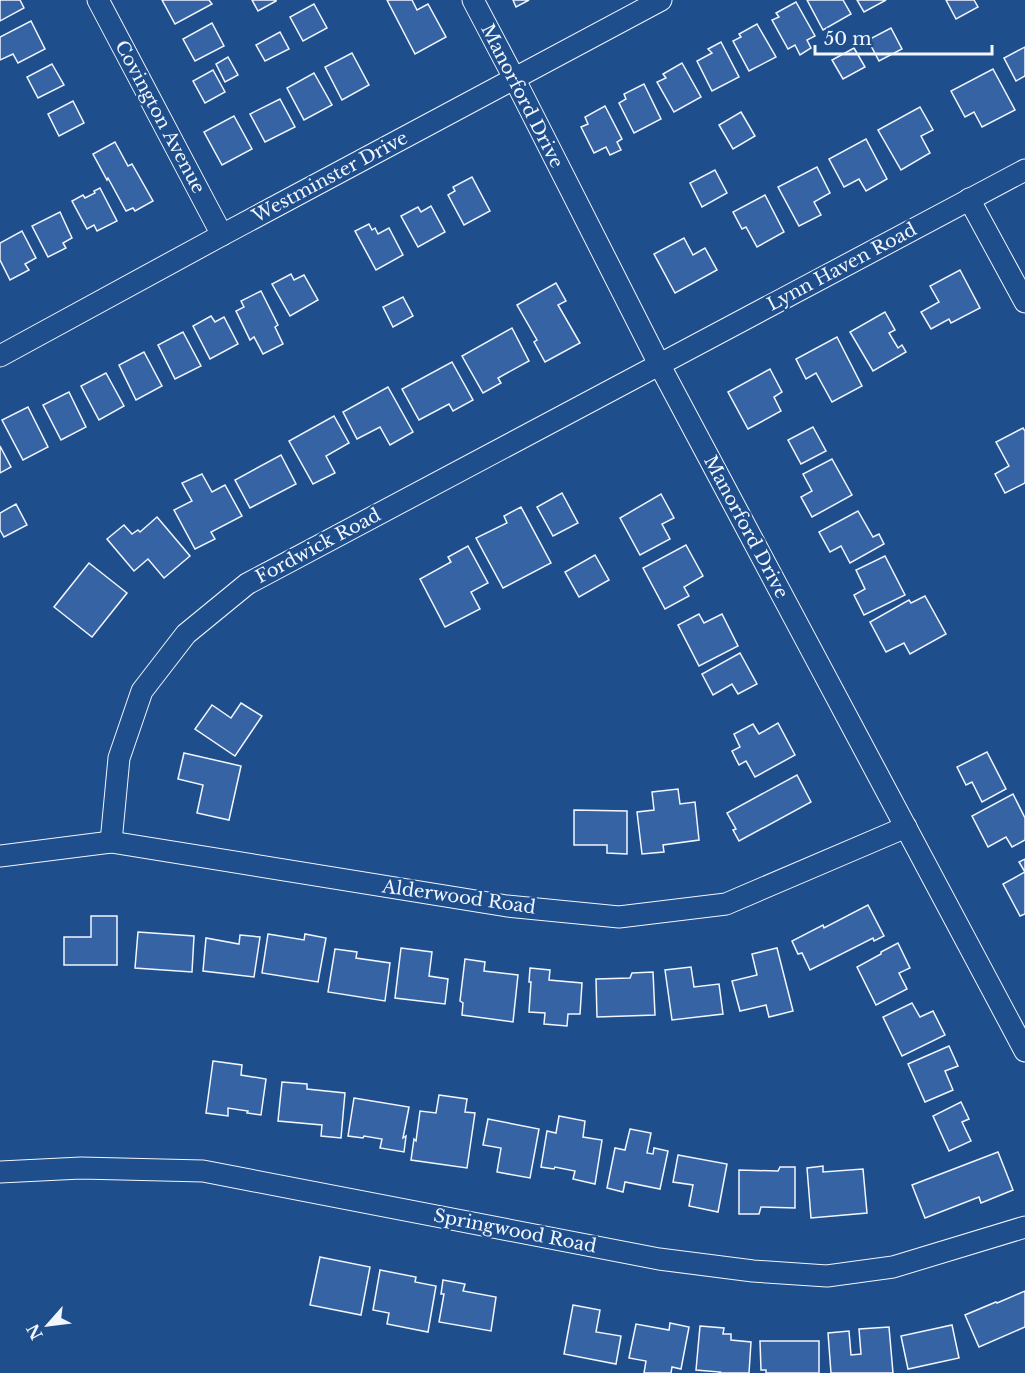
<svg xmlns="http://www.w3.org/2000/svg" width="1025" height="1373" font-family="'Libre Baskerville',serif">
  <rect width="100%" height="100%" fill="#1f4e8c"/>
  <g fill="#3563a3" stroke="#f2f6ff" stroke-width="1.5">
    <path d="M 0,0 L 20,0 L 24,8 L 0,21 Z"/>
    <path d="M 162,0 L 209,0 L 212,4 L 175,24 Z"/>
    <path d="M 252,0 L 276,0 L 276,1 L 258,11 Z"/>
    <path d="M 387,0 L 412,0 L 417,10 L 428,4 L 446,37 L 415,54 Z"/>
    <path d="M 513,0 L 529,0 L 516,7 Z"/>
    <path d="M 807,0 L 843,0 L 851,14 L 823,30 Z"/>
    <path d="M 857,0 L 886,0 L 864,12 Z"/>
    <path d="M 946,0 L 974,0 L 978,7 L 956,19 Z"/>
    <path d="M 796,2 L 815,36 L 807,40 L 811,48 L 800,55 L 795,45 L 788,49 L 772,20 L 779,17 L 776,13 Z"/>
    <path d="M 314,4 L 327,28 L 303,41 L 290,17 Z"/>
    <path d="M 31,21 L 45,49 L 18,63 L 13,54 L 0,60 L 0,37 Z"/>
    <path d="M 212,23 L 224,46 L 195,61 L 183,39 Z"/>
    <path d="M 757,24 L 776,57 L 749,71 L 733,41 L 741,37 L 739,34 Z"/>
    <path d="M 891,28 L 902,49 L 879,61 L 868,40 Z"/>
    <path d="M 280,32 L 289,49 L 265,61 L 256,45 Z"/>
    <path d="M 721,42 L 739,77 L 712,91 L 697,61 L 712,53 L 708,49 Z"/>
    <path d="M 1025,47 L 1025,76 L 1016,81 L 1004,58 Z"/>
    <path d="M 854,48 L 865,67 L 843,79 L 832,60 Z"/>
    <path d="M 352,53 L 369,85 L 342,100 L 325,67 Z"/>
    <path d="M 228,57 L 238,75 L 225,82 L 216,64 Z"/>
    <path d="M 682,63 L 701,97 L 674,112 L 657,82 L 666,78 L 663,74 Z"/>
    <path d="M 52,64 L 64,85 L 38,98 L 27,77 Z"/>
    <path d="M 993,69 L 1015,110 L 982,127 L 974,112 L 965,117 L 951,91 Z"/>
    <path d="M 213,70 L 225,92 L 205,103 L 193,81 Z"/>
    <path d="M 314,73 L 332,105 L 304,120 L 287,88 Z"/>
    <path d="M 644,84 L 661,119 L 634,133 L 619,103 L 626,99 L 624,94 Z"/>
    <path d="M 280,99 L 295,127 L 265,142 L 250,114 Z"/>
    <path d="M 73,101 L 84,123 L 59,136 L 48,114 Z"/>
    <path d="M 605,106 L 622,139 L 617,142 L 621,150 L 610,155 L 606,147 L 594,153 L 581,127 L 588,124 L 585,117 Z"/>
    <path d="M 920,107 L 933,130 L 921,136 L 930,153 L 901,170 L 878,130 Z"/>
    <path d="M 741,112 L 755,136 L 733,149 L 719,125 Z"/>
    <path d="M 234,116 L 252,149 L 222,165 L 204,132 Z"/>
    <path d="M 866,139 L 887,179 L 866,191 L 859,179 L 844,187 L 829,159 Z"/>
    <path d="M 115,142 L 128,166 L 132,164 L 153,201 L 135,211 L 133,208 L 126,211 L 108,178 L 107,180 L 93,154 Z"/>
    <path d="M 817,167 L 830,193 L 814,202 L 821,215 L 799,226 L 778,187 Z"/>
    <path d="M 715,170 L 727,193 L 702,207 L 690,183 Z"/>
    <path d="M 472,177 L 490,211 L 464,225 L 448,195 L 455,191 L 453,187 Z"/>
    <path d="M 100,188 L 117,221 L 97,231 L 94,225 L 87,229 L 72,201 L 83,195 L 85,198 L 95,193 L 94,191 Z"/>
    <path d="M 765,195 L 784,232 L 757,247 L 746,227 L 742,229 L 733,212 Z"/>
    <path d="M 431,206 L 445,232 L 418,247 L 401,216 L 418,207 L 421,212 Z"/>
    <path d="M 60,212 L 72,238 L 63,243 L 66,248 L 48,257 L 32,226 Z"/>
    <path d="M 369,224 L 372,230 L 375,228 L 378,234 L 389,228 L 403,255 L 376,270 L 355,231 Z"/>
    <path d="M 22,231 L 36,258 L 25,264 L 29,270 L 10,280 L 0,260 L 0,243 Z"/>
    <path d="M 684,238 L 693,255 L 705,248 L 717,270 L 675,293 L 654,254 Z"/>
    <path d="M 960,270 L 980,308 L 951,323 L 949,319 L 931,329 L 921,312 L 939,302 L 930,286 Z"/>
    <path d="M 291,274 L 294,280 L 304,275 L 318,300 L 290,316 L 272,284 Z"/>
    <path d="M 556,283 L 566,301 L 558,305 L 580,343 L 545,362 L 534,342 L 537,340 L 517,305 Z"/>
    <path d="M 261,291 L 278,325 L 275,327 L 283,344 L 263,354 L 254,337 L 250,340 L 236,311 L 244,307 L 241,301 Z"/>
    <path d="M 403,297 L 413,316 L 393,327 L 383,307 Z"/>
    <path d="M 885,312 L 895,330 L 889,333 L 898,348 L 902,345 L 906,352 L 873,371 L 850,332 Z"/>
    <path d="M 211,316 L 215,322 L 224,317 L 238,344 L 210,359 L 193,326 Z"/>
    <path d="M 512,328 L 529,361 L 498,378 L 501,383 L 483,393 L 462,356 Z"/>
    <path d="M 183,332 L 201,366 L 175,379 L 158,345 Z"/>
    <path d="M 837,337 L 862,386 L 832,402 L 816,373 L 806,379 L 796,359 Z"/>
    <path d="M 144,352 L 162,386 L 136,400 L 119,365 Z"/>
    <path d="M 452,362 L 473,400 L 453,411 L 449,404 L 419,420 L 402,389 Z"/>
    <path d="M 770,369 L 782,392 L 774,397 L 781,411 L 748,429 L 728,392 Z"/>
    <path d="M 106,373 L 124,406 L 99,420 L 81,386 Z"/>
    <path d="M 388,387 L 413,432 L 390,445 L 380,427 L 357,439 L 343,412 Z"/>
    <path d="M 69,392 L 86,427 L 61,440 L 43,405 Z"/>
    <path d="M 28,407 L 48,447 L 23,460 L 2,420 Z"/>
    <path d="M 334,416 L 349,443 L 326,456 L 335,473 L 313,484 L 289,441 Z"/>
    <path d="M 813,427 L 826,451 L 801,464 L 788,440 Z"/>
    <path d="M 1023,428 L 1025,431 L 1025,483 L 1005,493 L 995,474 L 1009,466 L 996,442 Z"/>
    <path d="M 0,446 L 11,467 L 0,473 Z"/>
    <path d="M 281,455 L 296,484 L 250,508 L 235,480 Z"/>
    <path d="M 832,459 L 852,495 L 812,517 L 801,497 L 812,491 L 803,474 Z"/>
    <path d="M 202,474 L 212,492 L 225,485 L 242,516 L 211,532 L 215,539 L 195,549 L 174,510 L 192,501 L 182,483 Z"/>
    <path d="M 562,493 L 578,523 L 553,536 L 537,507 Z"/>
    <path d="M 661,494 L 674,518 L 662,524 L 670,539 L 640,555 L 620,518 Z"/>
    <path d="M 16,504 L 27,525 L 4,537 L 0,530 L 0,513 Z"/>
    <path d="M 521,507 L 551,563 L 503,588 L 476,538 L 507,523 L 504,516 Z"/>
    <path d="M 858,511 L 873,537 L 879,534 L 884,544 L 850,563 L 841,546 L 830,552 L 819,532 Z"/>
    <path d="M 157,517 L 190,556 L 164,578 L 148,559 L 134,571 L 107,539 L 124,525 L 132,534 L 138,530 L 140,532 Z"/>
    <path d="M 686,545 L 703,576 L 684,587 L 689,596 L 665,609 L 643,568 Z"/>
    <path d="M 468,546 L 488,583 L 471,592 L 480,609 L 445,627 L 420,579 L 451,562 L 448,557 Z"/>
    <path d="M 595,555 L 609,580 L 579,597 L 565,572 Z"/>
    <path d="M 885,556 L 905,595 L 864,615 L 854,595 L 865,589 L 856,570 Z"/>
    <path d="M 89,563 L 127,593 L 92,637 L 54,607 Z"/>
    <path d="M 925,596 L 946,634 L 910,654 L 904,643 L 886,652 L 870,622 L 909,600 L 911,603 Z"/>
    <path d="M 699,614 L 704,623 L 722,614 L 738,646 L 699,666 L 678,625 Z"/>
    <path d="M 740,653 L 757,684 L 738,694 L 732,684 L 713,695 L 702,674 Z"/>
    <path d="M 241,703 L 262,716 L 235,756 L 195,729 L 212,705 L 231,718 Z"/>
    <path d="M 778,723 L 795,755 L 755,777 L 746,761 L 739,765 L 732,751 L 740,747 L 734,734 L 753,724 L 759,734 Z"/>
    <path d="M 987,752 L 1006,789 L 982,802 L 972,782 L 966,785 L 957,767 Z"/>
    <path d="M 184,753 L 241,766 L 229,820 L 197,813 L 203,785 L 178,779 Z"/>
    <path d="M 797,775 L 811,802 L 739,841 L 733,830 L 736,829 L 727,813 Z"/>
    <path d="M 678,789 L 680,804 L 695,802 L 699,840 L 663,845 L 664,852 L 642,854 L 637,812 L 654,810 L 652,792 Z"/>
    <path d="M 1013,794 L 1025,818 L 1025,840 L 1012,847 L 1006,837 L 988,847 L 972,816 Z"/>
    <path d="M 574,810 L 627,811 L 627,854 L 607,853 L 607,845 L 574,845 Z"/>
    <path d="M 1025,859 L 1025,914 L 1020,916 L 1003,884 L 1025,872 L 1019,862 Z"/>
    <path d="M 868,905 L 884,936 L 874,941 L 873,938 L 810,970 L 802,953 L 798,954 L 792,941 L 823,925 L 824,928 Z"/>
    <path d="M 91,916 L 117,916 L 117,965 L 64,965 L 64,937 L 91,937 Z"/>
    <path d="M 138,932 L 194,936 L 192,972 L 135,968 Z"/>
    <path d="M 268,934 L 304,940 L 305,934 L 326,938 L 318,982 L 262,973 Z"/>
    <path d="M 240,935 L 260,937 L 254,977 L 203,971 L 206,938 L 239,944 Z"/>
    <path d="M 898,943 L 910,968 L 899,973 L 907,989 L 876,1005 L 857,967 L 881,954 L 881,952 Z"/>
    <path d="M 401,948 L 432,952 L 429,976 L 448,979 L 445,1004 L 395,998 Z"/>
    <path d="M 777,948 L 793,1011 L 769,1017 L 766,1005 L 740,1011 L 732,981 L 757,975 L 752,954 Z"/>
    <path d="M 335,949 L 357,952 L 356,958 L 390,963 L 385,1001 L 328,992 Z"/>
    <path d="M 465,959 L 485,962 L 484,971 L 518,975 L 513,1022 L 462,1015 L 463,1003 L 460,1001 Z"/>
    <path d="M 691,967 L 694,987 L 719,984 L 723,1014 L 672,1020 L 665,970 Z"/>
    <path d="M 530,968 L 550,970 L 549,980 L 582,983 L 580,1014 L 568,1014 L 567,1026 L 544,1024 L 545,1013 L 529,1012 L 531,982 L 529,982 Z"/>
    <path d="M 653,972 L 655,1015 L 597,1017 L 596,979 L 630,978 L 632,973 Z"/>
    <path d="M 912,1003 L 920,1017 L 933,1011 L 945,1035 L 902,1056 L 883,1017 Z"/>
    <path d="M 949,1046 L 958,1066 L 945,1071 L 953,1090 L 925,1102 L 908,1064 Z"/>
    <path d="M 213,1061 L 242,1065 L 241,1075 L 266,1079 L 261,1115 L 247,1113 L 248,1111 L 228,1108 L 228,1116 L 206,1113 Z"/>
    <path d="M 282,1082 L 307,1084 L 307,1089 L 345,1093 L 341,1138 L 321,1136 L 322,1125 L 278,1121 Z"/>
    <path d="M 439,1095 L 467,1099 L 465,1112 L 475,1113 L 467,1168 L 411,1160 L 414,1139 L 416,1141 L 420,1111 L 436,1113 Z"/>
    <path d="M 354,1098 L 409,1107 L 403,1138 L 406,1136 L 404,1152 L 380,1148 L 382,1139 L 364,1136 L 363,1138 L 348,1136 Z"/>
    <path d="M 961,1102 L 969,1119 L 962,1122 L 971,1141 L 949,1151 L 933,1116 Z"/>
    <path d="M 559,1116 L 585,1121 L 583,1137 L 602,1140 L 595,1184 L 573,1179 L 575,1171 L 555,1167 L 554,1169 L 541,1167 L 547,1131 L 556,1133 Z"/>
    <path d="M 488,1119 L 539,1129 L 530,1178 L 497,1172 L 501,1148 L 483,1145 Z"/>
    <path d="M 630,1129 L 651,1133 L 647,1153 L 653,1154 L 654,1148 L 668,1151 L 660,1189 L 625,1182 L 623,1192 L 607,1188 L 615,1148 L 625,1150 Z"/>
    <path d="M 998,1152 L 1013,1190 L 981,1203 L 979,1197 L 925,1218 L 912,1185 Z"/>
    <path d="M 678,1155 L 727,1164 L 718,1212 L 689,1206 L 693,1185 L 673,1182 Z"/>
    <path d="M 823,1166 L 823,1172 L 863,1169 L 867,1213 L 811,1218 L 807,1168 Z"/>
    <path d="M 780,1167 L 795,1167 L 795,1208 L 761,1207 L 759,1214 L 739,1214 L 739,1170 L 778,1171 Z"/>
    <path d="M 320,1257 L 370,1267 L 361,1315 L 310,1305 Z"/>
    <path d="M 380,1270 L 416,1277 L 415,1282 L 436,1286 L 428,1332 L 387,1324 L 389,1313 L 373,1310 Z"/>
    <path d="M 443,1280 L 465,1284 L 463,1291 L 496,1297 L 491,1331 L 439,1322 L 444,1294 L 441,1294 Z"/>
    <path d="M 1025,1291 L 1025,1327 L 979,1347 L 965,1315 L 996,1302 L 997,1303 Z"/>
    <path d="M 573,1305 L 600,1310 L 596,1332 L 621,1336 L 616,1364 L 564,1354 Z"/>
    <path d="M 670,1323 L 689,1327 L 681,1369 L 672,1367 L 671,1373 L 644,1373 L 646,1361 L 629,1358 L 636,1324 L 669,1330 Z"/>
    <path d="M 952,1325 L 959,1358 L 908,1369 L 901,1336 Z"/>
    <path d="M 700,1326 L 724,1328 L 723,1334 L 731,1334 L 731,1340 L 751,1342 L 749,1373 L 719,1373 L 720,1372 L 696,1370 Z"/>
    <path d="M 889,1327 L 893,1373 L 831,1373 L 828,1333 L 849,1331 L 851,1355 L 861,1354 L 859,1329 Z"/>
    <path d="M 760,1341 L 819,1341 L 819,1373 L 766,1373 L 766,1370 L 761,1370 Z"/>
  </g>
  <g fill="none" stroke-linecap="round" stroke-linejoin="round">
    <g stroke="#f2f6ff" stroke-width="23">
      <g id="minor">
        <path d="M 98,0 L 222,235"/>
        <path d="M 473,0 L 514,78 L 659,364 L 1025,1051"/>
        <path d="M 969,199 L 1025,302"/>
        <path d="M 0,356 L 222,235 L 661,0"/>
        <path d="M 111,842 L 119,758 L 142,691 L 186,634 L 247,584 L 1025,170"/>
        <path d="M 0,856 L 111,842 L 507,906 L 619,917 L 726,904 L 906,827"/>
        <path d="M 0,1172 L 81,1168 L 203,1171 L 659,1259 L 753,1271 L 827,1276 L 893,1267 L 1025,1227"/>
      </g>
    </g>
    <use href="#minor" stroke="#1f4e8c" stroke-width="21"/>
  </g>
  <g text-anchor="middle" stroke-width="4.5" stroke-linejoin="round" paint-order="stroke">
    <g font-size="18" fill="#f2f6ff" stroke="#1f4e8c">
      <text transform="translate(522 96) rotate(63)" y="6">Manorford Drive</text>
      <text transform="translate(160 117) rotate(62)" y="6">Covington Avenue</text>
      <text transform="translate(330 177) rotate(-28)" y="6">Westminster Drive</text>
      <text transform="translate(842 267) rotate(-28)" y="6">Lynn Haven Road</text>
      <text transform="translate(746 527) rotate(62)" y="6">Manorford Drive</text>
      <text transform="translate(318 546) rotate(-28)" y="6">Fordwick Road</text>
      <text transform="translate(459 897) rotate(8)" y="6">Alderwood Road</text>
      <text transform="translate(515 1231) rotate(11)" y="6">Springwood Road</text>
    </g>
  </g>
  <g transform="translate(48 1325) rotate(242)" stroke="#1f4e8c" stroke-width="4.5" paint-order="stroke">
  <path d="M0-4.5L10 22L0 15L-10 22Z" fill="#f2f6ff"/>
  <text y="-9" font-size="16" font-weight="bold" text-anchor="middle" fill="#f2f6ff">N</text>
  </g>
  <path d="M815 45v9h177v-9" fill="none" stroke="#f2f6ff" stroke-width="3"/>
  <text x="824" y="45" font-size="18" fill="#f2f6ff" stroke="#1f4e8c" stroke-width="4.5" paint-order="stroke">50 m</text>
</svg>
